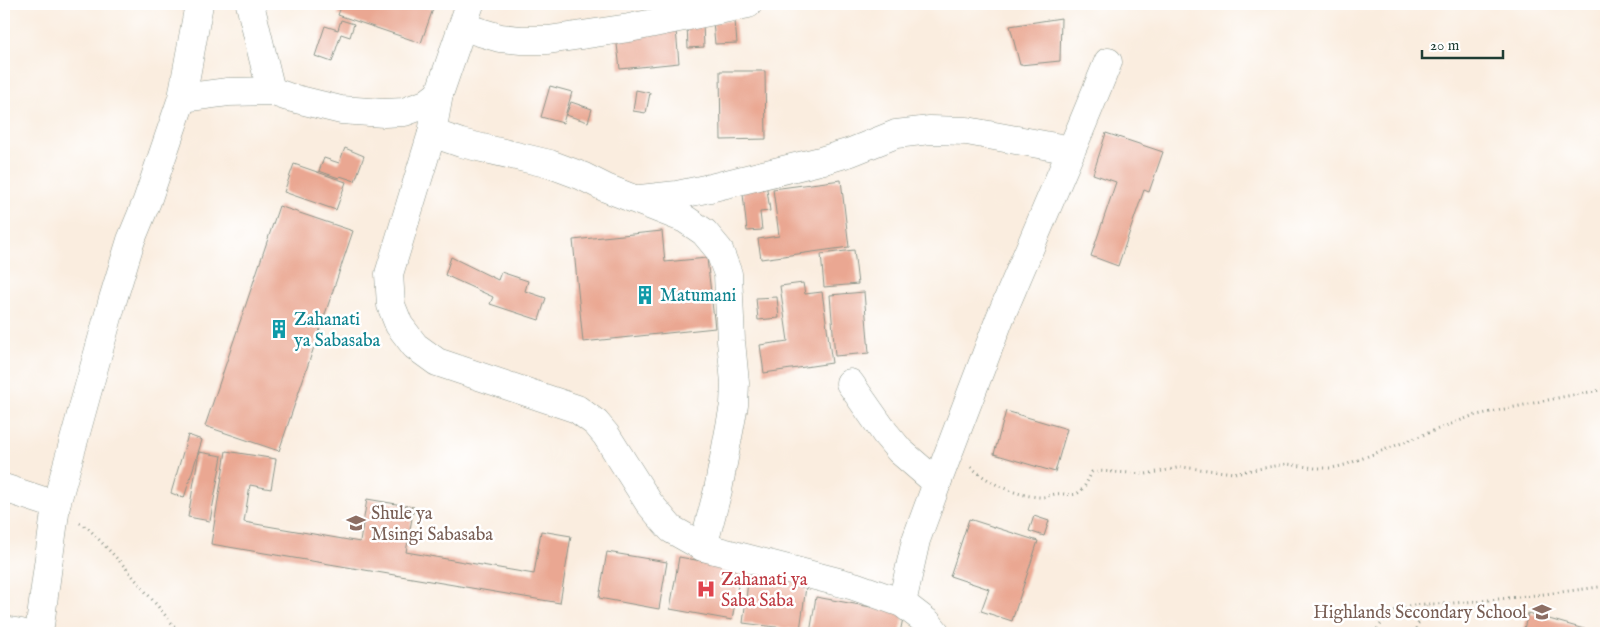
<svg xmlns="http://www.w3.org/2000/svg" width="1610" height="637" font-family="'IM FELL English',serif">
  <rect width="100%" height="100%" fill="#fff"/>
  <filter id="ink" filterUnits="userSpaceOnUse"><feTurbulence type="fractalNoise" baseFrequency=".02" numOctaves="2"/><feDisplacementMap in="SourceGraphic" scale="10" xChannelSelector="R" yChannelSelector="G"/><feConvolveMatrix kernelMatrix="1 2 1 2 8 2 1 2 1" color-interpolation-filters="sRGB"/></filter>
  <filter id="wash" filterUnits="userSpaceOnUse"><feTurbulence type="fractalNoise" baseFrequency=".0096" numOctaves="4" result="noise"/><feDisplacementMap in="SourceGraphic" scale="20" xChannelSelector="R" yChannelSelector="G"/><feGaussianBlur stdDeviation="1.12" result="paint"/><feColorMatrix in="noise" values="0 0 0 0 0 0 0 0 0 0 0 0 0 0 0 0 0 1.4 0 .05"/><feComposite in="paint" operator="in"/></filter>
  <g filter="url(#wash)">
    <rect width="100%" height="100%" fill="#faeddf"/>
    <g id="blocks">
      <g fill="#eaa792">
        <path d="M 342,4 L 417,4 L 433,9 L 421,43 L 338,15 Z"/>
        <path d="M 1061,18 L 1060,61 L 1020,65 L 1010,26 Z"/>
        <path d="M 341,20 L 354,24 L 350,37 L 341,34 L 332,62 L 315,56 L 325,26 L 338,30 Z"/>
        <path d="M 735,21 L 737,43 L 715,44 L 713,22 Z"/>
        <path d="M 703,23 L 704,47 L 688,48 L 687,24 Z"/>
        <path d="M 676,30 L 679,63 L 620,69 L 616,36 Z"/>
        <path d="M 720,71 L 765,71 L 766,139 L 721,140 Z"/>
        <path d="M 550,86 L 572,92 L 563,123 L 541,117 Z"/>
        <path d="M 636,90 L 650,93 L 646,113 L 633,111 Z"/>
        <path d="M 571,102 L 592,109 L 588,122 L 566,115 Z"/>
        <path d="M 1106,133 L 1163,152 L 1149,192 L 1144,190 L 1118,266 L 1091,256 L 1116,182 L 1093,174 Z"/>
        <path d="M 345,148 L 364,156 L 355,181 L 340,176 L 339,178 L 319,171 L 324,158 L 339,163 Z"/>
        <path d="M 294,164 L 346,182 L 336,210 L 284,192 Z"/>
        <path d="M 841,180 L 849,247 L 761,259 L 758,239 L 779,236 L 773,189 Z"/>
        <path d="M 766,182 L 770,211 L 760,212 L 762,230 L 747,231 L 742,185 Z"/>
        <path d="M 279,206 L 353,231 L 279,451 L 205,426 Z"/>
        <path d="M 662,231 L 665,262 L 707,258 L 715,328 L 583,342 L 573,240 Z"/>
        <path d="M 854,250 L 858,284 L 824,287 L 821,254 Z"/>
        <path d="M 451,257 L 498,280 L 501,272 L 528,281 L 525,291 L 546,298 L 539,320 L 490,304 L 493,297 L 445,275 Z"/>
        <path d="M 803,283 L 805,294 L 822,292 L 832,363 L 764,373 L 760,345 L 788,341 L 780,286 Z"/>
        <path d="M 864,292 L 869,353 L 835,356 L 830,295 Z"/>
        <path d="M 777,297 L 779,318 L 758,320 L 756,298 Z"/>
        <path d="M 1006,411 L 1067,429 L 1055,472 L 994,454 Z"/>
        <path d="M 188,435 L 202,440 L 184,498 L 171,493 Z"/>
        <path d="M 226,451 L 276,459 L 271,489 L 250,485 L 244,522 L 360,542 L 367,499 L 414,507 L 406,552 L 534,574 L 541,531 L 571,536 L 560,603 L 211,544 Z"/>
        <path d="M 199,452 L 222,456 L 210,521 L 188,517 Z"/>
        <path d="M 1034,516 L 1049,521 L 1044,536 L 1029,531 Z"/>
        <path d="M 969,519 L 1038,541 L 1012,621 L 981,611 L 989,589 L 950,576 Z"/>
        <path d="M 607,552 L 667,562 L 659,609 L 599,598 Z"/>
        <path d="M 679,557 L 741,568 L 732,620 L 670,609 Z"/>
        <path d="M 749,574 L 807,580 L 800,630 L 743,623 Z"/>
        <path d="M 816,597 L 904,613 L 900,633 L 810,633 Z"/>
        <path d="M 1528,613 L 1598,633 L 1523,633 Z"/>
      </g>
    </g>
  </g>
  <g filter="url(#ink)">
    <use href="#blocks" fill-opacity="0" stroke="#8c958a" stroke-width="1"/>
    <g fill="none" stroke-linecap="round" stroke-linejoin="round">
      <g stroke="#8c958a" stroke-width="29">
        <g id="minor">
          <path d="M 250,4 L 271,91"/>
          <path d="M 463,27 L 500,38 L 521,40 L 548,40 L 629,28 L 748,4"/>
          <path d="M 439,94 L 432,133 L 389,274 L 391,305 L 399,325 L 415,346 L 437,362 L 577,409 L 596,423 L 606,435 L 649,503 L 671,529 L 703,547 L 854,586 L 902,603 L 928,623 L 936,633"/>
          <path d="M 182,98 L 228,92 L 271,91 L 288,97 L 341,110 L 384,113 L 404,112 L 426,104 L 439,94 L 470,4"/>
          <path d="M 432,133 L 461,143 L 550,164 L 582,176 L 606,188 L 685,219 L 704,232 L 719,250 L 728,274 L 731,341 L 735,383 L 734,405 L 718,490 L 703,547"/>
          <path d="M 640,199 L 677,195 L 710,188 L 824,160 L 851,152 L 896,134 L 930,130 L 967,131 L 1071,150"/>
          <path d="M 850,383 L 885,433 L 900,451 L 937,483"/>
          <path d="M 4,488 L 56,505"/>
          <path d="M 902,603 L 916,540 L 937,483 L 1000,318 L 1082,125 L 1108,62"/>
          <path d="M 4,630 L 21,633"/>
          <path d="M 39,633 L 56,505 L 113,299 L 131,240 L 147,201 L 182,98 L 199,4"/>
        </g>
      </g>
      <g stroke="#8c958a" stroke-width="3" stroke-dasharray="1 4" stroke-linecap="butt">
        <path d="M 971,467 C 988,483 1018,497 1042,497 C 1047,497 1052,494 1057,494 C 1063,493 1070,496 1076,494 C 1084,491 1088,479 1092,472 L 1098,471 L 1146,474 L 1168,470 L 1181,467 L 1234,473 L 1287,464 L 1315,468 L 1332,468 L 1345,465 L 1472,416 L 1562,397 L 1606,389"/>
        <path d="M 80,523 L 89,529 L 125,567 L 180,633"/>
        <path d="M 1374,633 C 1382,623 1389,612 1401,608 C 1417,602 1438,605 1454,603 C 1505,599 1556,593 1606,586"/>
        <path d="M 1414,633 L 1426,605"/>
      </g>
      <use href="#minor" stroke="#fff" stroke-width="28"/>
    </g>
  </g>
  <defs>
    <g id="building-bare" transform="scale(1.5)"><path d="M-4-6H4V6H1V3H-1V6H-4ZM-2.5-4.3h1.7v1.8h-1.7ZM.8-4.3h1.7v1.8H.8ZM-2.5-1h1.7V.8h-1.7ZM.8-1h1.7V.8H.8Z" fill="#0f9aa8" stroke="#fff" stroke-width="2.5" paint-order="stroke"/></g>
    <g id="school-bare" transform="scale(1.5)"><path d="M0-5L7-2L0 1L-7-2ZM-4 1L0 2.5L4 1V4Q0 6-4 4Z" fill="#8d6e63" stroke="#fff" stroke-width="2.5" paint-order="stroke"/></g>
    <g id="hospital-bare" transform="scale(1.5)"><path d="M-5-5h3v3.5h4V-5h3V5h-3V1.5h-4V5h-3Z" fill="#e0444e" stroke="#fff" stroke-width="2.5" paint-order="stroke"/></g>
  </defs>
  <g fill-rule="evenodd">
    <use href="#building-bare" x="645" y="295"/>
    <use href="#building-bare" x="279" y="329"/>
    <use href="#school-bare" x="356" y="523"/>
    <use href="#hospital-bare" x="706" y="589"/>
    <use href="#school-bare" x="1542" y="612"/>
  </g>
  <g text-anchor="middle" stroke-width="5" stroke-linejoin="round" paint-order="stroke">
    <g font-size="18" fill="#0d838f" stroke="#fff" text-anchor="start">
      <text x="660" y="301">Matumani</text>
      <text x="294" y="325">Zahanati<tspan x="294" dy="21">ya Sabasaba</tspan></text>
    </g>
    <g font-size="18" fill="#785e54" stroke="#fff" text-anchor="start">
      <text x="371" y="519">Shule ya<tspan x="371" dy="21">Msingi Sabasaba</tspan></text>
      <text x="1527" y="618" text-anchor="end">Highlands Secondary School</text>
    </g>
    <g font-size="18" fill="#be3a42" stroke="#fff" text-anchor="start">
      <text x="721" y="585">Zahanati ya<tspan x="721" dy="21">Saba Saba</tspan></text>
    </g>
  </g>
  <rect width="1610" height="637" fill="none" stroke="#fff" stroke-width="20"/>
  <path d="M1422 50v8h81v-8" fill="none" stroke="#1f3d34" stroke-width="2.5"/>
  <text x="1430" y="50" font-size="15" fill="#1f3d34" stroke="#ffffff" stroke-width="4" paint-order="stroke">20 m</text>
</svg>
